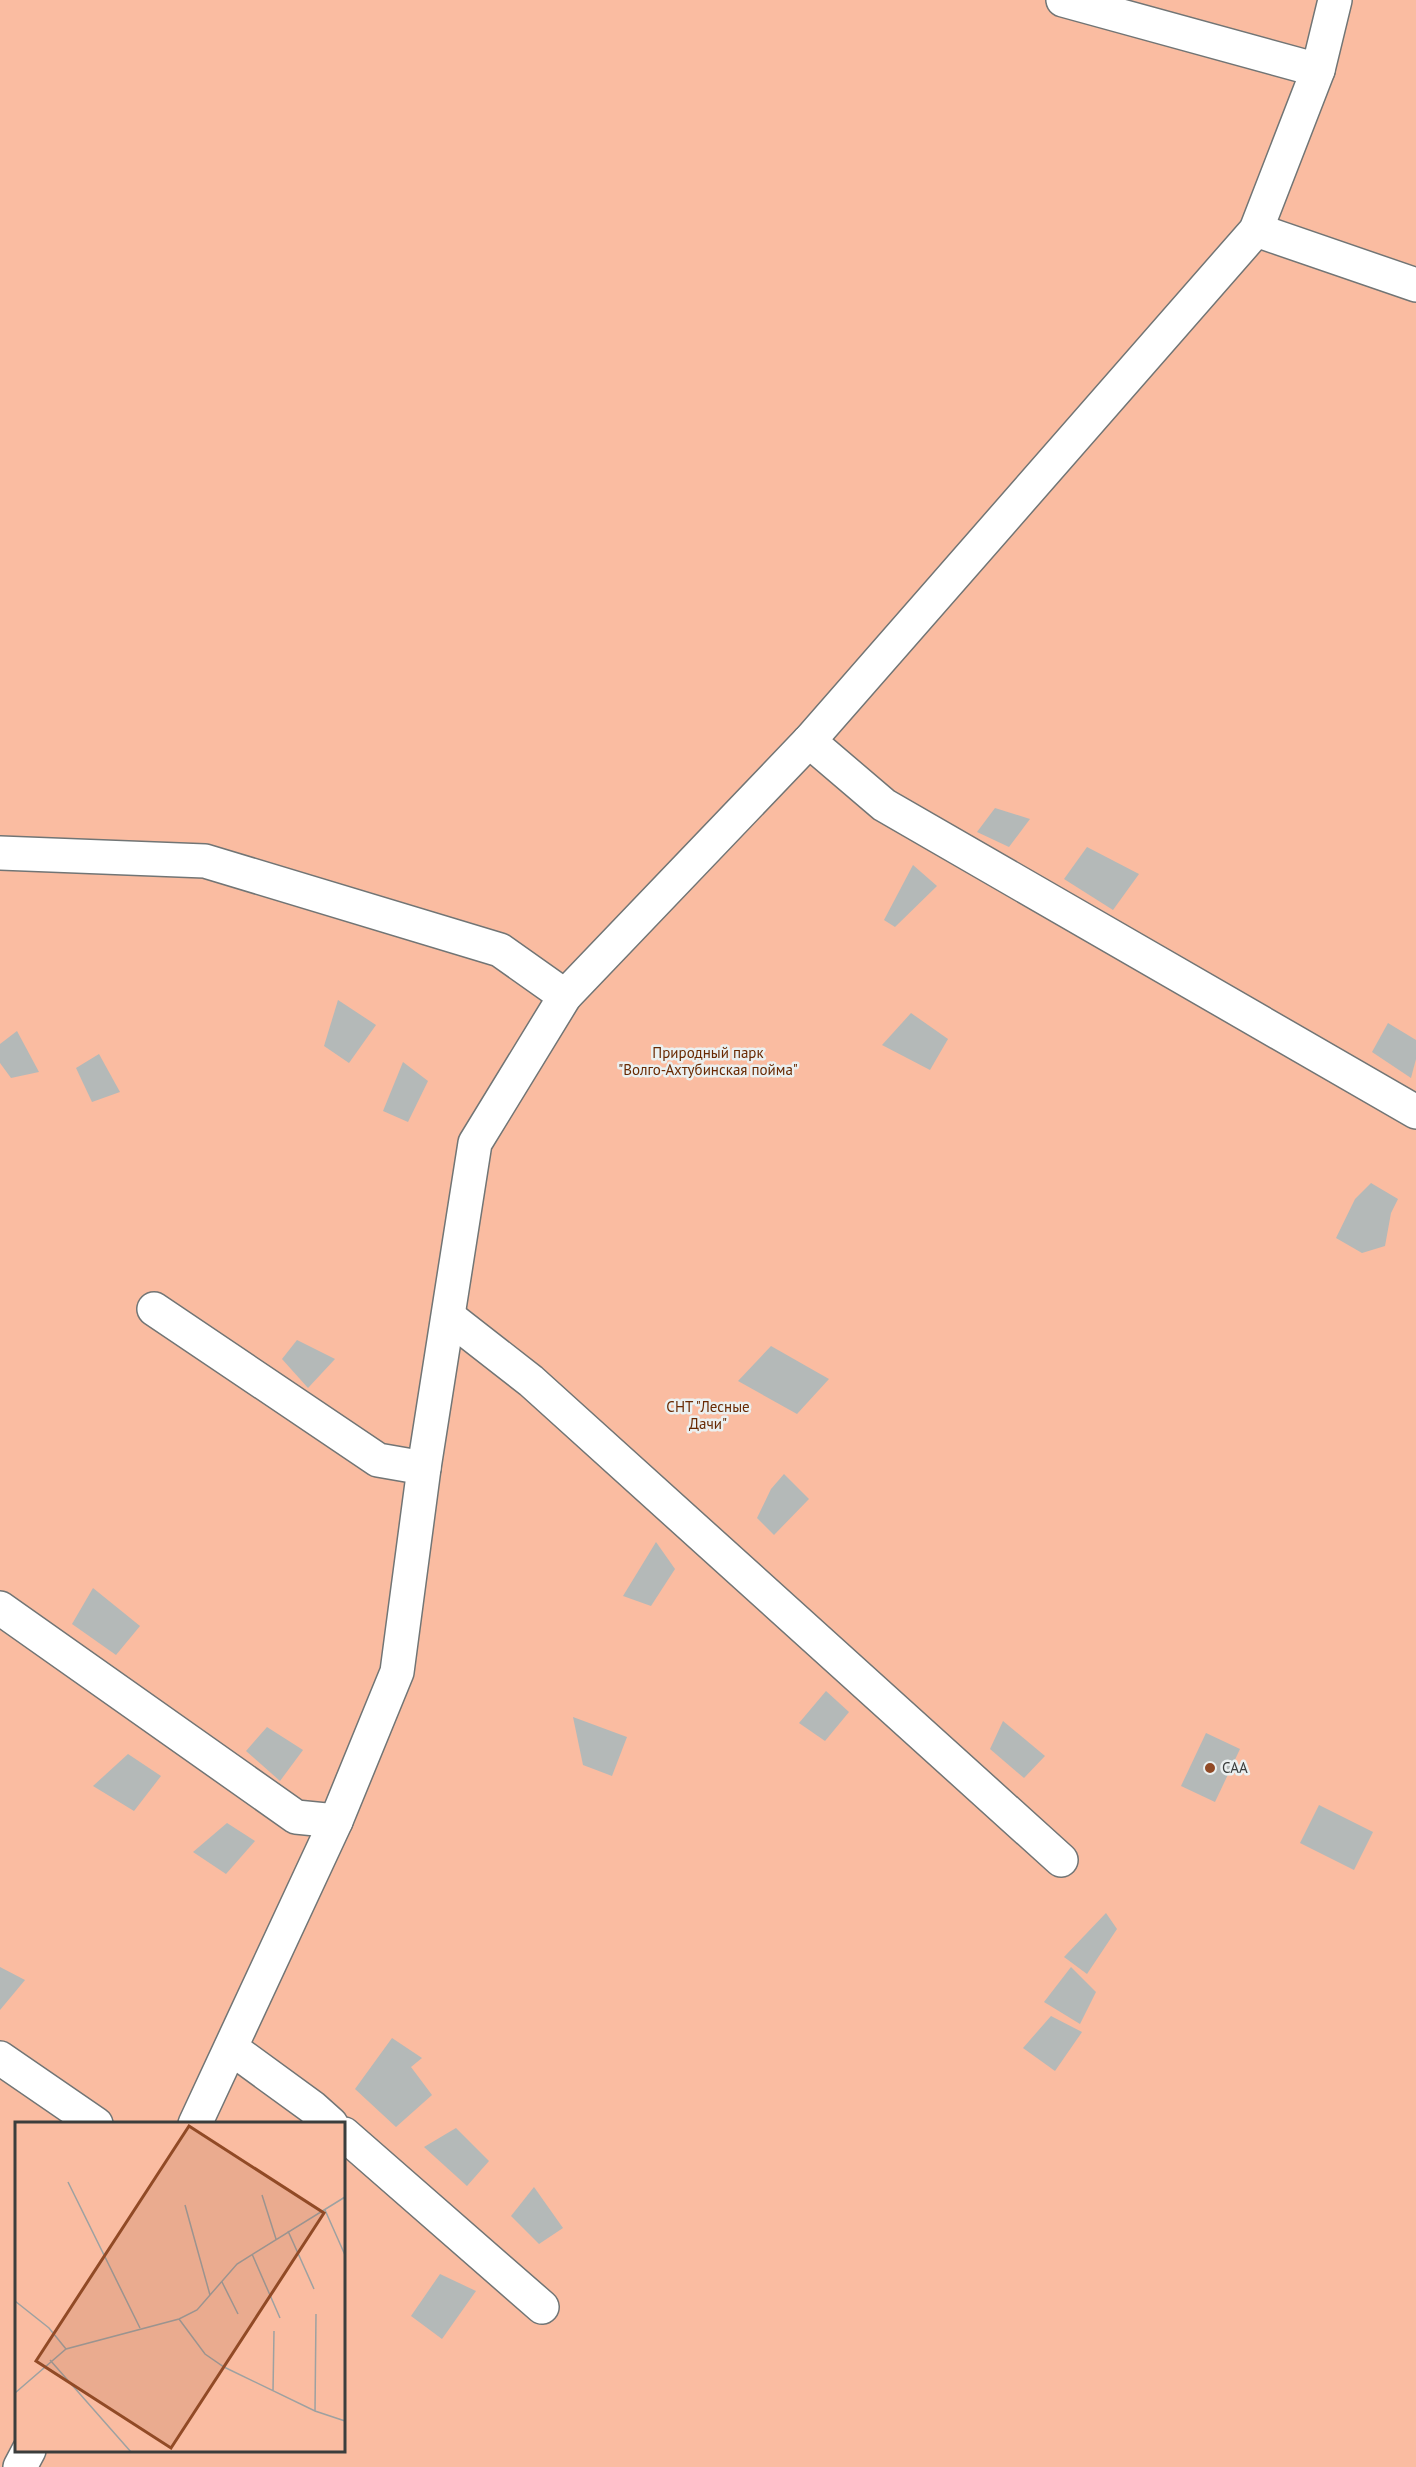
<svg xmlns="http://www.w3.org/2000/svg" width="1416" height="2467" font-family="'PT Sans',sans-serif">
  <rect width="100%" height="100%" fill="#dee3e3"/>
  <path fill="#fabca1" fill-rule="evenodd" d="M 0,0 L 1416,0 L 1416,2467 L 0,2467 ZM 16,2124 L 344,2124 L 344,2450 L 16,2450 Z"/>
  <g fill="#b4b9b8">
    <path d="M 995,808 L 1030,819 L 1009,847 L 977,832 Z"/>
    <path d="M 1087,847 L 1139,874 L 1113,910 L 1064,879 Z"/>
    <path d="M 913,865 L 937,886 L 895,927 L 884,920 Z"/>
    <path d="M 338,1000 L 376,1025 L 349,1063 L 324,1046 Z"/>
    <path d="M 911,1013 L 948,1039 L 930,1070 L 882,1045 Z"/>
    <path d="M 1388,1023 L 1416,1040 L 1416,1059 L 1411,1078 L 1372,1052 Z"/>
    <path d="M 17,1031 L 39,1072 L 11,1078 L 0,1063 L 0,1044 Z"/>
    <path d="M 99,1054 L 120,1092 L 92,1102 L 76,1068 Z"/>
    <path d="M 403,1062 L 428,1081 L 408,1122 L 383,1111 Z"/>
    <path d="M 1371,1183 L 1398,1199 L 1391,1213 L 1385,1246 L 1362,1253 L 1336,1238 L 1355,1199 Z"/>
    <path d="M 297,1340 L 335,1359 L 308,1388 L 282,1359 Z"/>
    <path d="M 771,1346 L 829,1379 L 797,1414 L 738,1381 Z"/>
    <path d="M 784,1474 L 809,1499 L 774,1535 L 757,1518 L 771,1489 Z"/>
    <path d="M 656,1542 L 675,1569 L 651,1606 L 623,1596 Z"/>
    <path d="M 93,1588 L 140,1626 L 116,1655 L 72,1624 Z"/>
    <path d="M 826,1691 L 849,1712 L 825,1741 L 799,1723 Z"/>
    <path d="M 573,1717 L 627,1737 L 612,1776 L 583,1765 Z"/>
    <path d="M 1003,1721 L 1045,1756 L 1024,1778 L 990,1749 Z"/>
    <path d="M 267,1727 L 303,1750 L 280,1781 L 246,1751 Z"/>
    <path d="M 1206,1733 L 1240,1749 L 1215,1802 L 1181,1786 Z"/>
    <path d="M 128,1754 L 161,1776 L 134,1811 L 93,1786 Z"/>
    <path d="M 1319,1805 L 1373,1832 L 1354,1870 L 1300,1843 Z"/>
    <path d="M 227,1823 L 255,1841 L 226,1874 L 193,1852 Z"/>
    <path d="M 1106,1913 L 1117,1929 L 1087,1974 L 1064,1957 Z"/>
    <path d="M 0,1967 L 25,1980 L 0,2010 Z"/>
    <path d="M 1071,1967 L 1096,1992 L 1080,2024 L 1044,2002 Z"/>
    <path d="M 1051,2016 L 1082,2032 L 1055,2071 L 1023,2048 Z"/>
    <path d="M 392,2038 L 422,2058 L 411,2067 L 432,2095 L 396,2127 L 355,2089 Z"/>
    <path d="M 456,2128 L 489,2161 L 467,2186 L 424,2147 Z"/>
    <path d="M 534,2187 L 563,2228 L 539,2244 L 511,2216 Z"/>
    <path d="M 440,2274 L 476,2291 L 442,2339 L 411,2316 Z"/>
  </g>
  <g fill="none" stroke-linecap="round" stroke-linejoin="round">
    <g stroke="#717575" stroke-width="36">
      <g id="minor">
        <path d="M 1063,0 L 1318,70"/>
        <path d="M 1256,230 L 1416,285"/>
        <path d="M 809,741 L 884,805 L 1416,1112"/>
        <path d="M 0,853 L 205,861 L 500,950 L 565,996"/>
        <path d="M 154,1309 L 378,1460 L 424,1468"/>
        <path d="M 449,1317 L 531,1381 L 1061,1860"/>
        <path d="M 0,1608 L 296,1817 L 336,1821"/>
        <path d="M 231,2048 L 312,2107 L 331,2124"/>
        <path d="M 0,2058 L 96,2124"/>
        <path d="M 195,2124 L 336,1821 L 397,1672 L 424,1468 L 475,1143 L 565,996 L 809,741 L 1256,230 L 1318,70 L 1335,0"/>
        <path d="M 344,2134 L 542,2307"/>
        <path d="M 20,2467 L 29,2450"/>
      </g>
    </g>
    <use href="#minor" stroke="#fff" stroke-width="33"/>
  </g>
  <circle fill="#914a26" stroke="#ebf0f0" stroke-width="2" cx="1210" cy="1768" r="6"/>
  <g text-anchor="middle" stroke-width="5" stroke-linejoin="round" paint-order="stroke">
    <g font-size="15" fill="#682902" stroke="#ebf0f0">
      <text x="708" y="1058">Природный парк<tspan x="708" dy="17">"Волго-Ахтубинская пойма"</tspan></text>
      <text x="708" y="1412">СНТ "Лесные<tspan x="708" dy="17">Дачи"</tspan></text>
    </g>
    <g font-size="15" fill="#3b3e3d" stroke="#ebf0f0" text-anchor="start">
      <text x="1222" y="1773">САА</text>
    </g>
  </g>
  <g transform="translate(15 2122)">
    <rect width="330" height="330" fill="#dee3e3"/>
    <path d="M 0,0 L 330,0 L 330,330 L 0,330 Z" fill="#fabca1"/>
    <path fill="none" stroke="#9da1a1" stroke-width="1.5" d="M 53,60 L 125,206M 247,73 L 261,117M 170,83 L 195,173M 310,88 L 330,133M 273,109 L 299,167M 237,132 L 265,196M 207,160 L 223,192M 0,179 L 34,206 L 51,227M 164,197 L 190,232 L 209,245 L 300,289 L 330,299M 35,238 L 116,330M 258,269 L 259,209M 0,271 L 51,227 L 164,197 L 182,188 L 222,142 L 330,75M 300,289 L 301,192"/>
    <path fill="#914a26" fill-opacity="0.15" stroke="#914a26" stroke-width="3" d="M 174,4 L 309,91 L 156,326 L 21,239 Z"/>
    <rect width="330" height="330" fill="none" stroke="#3b3e3d" stroke-width="3"/>
  </g>
</svg>
